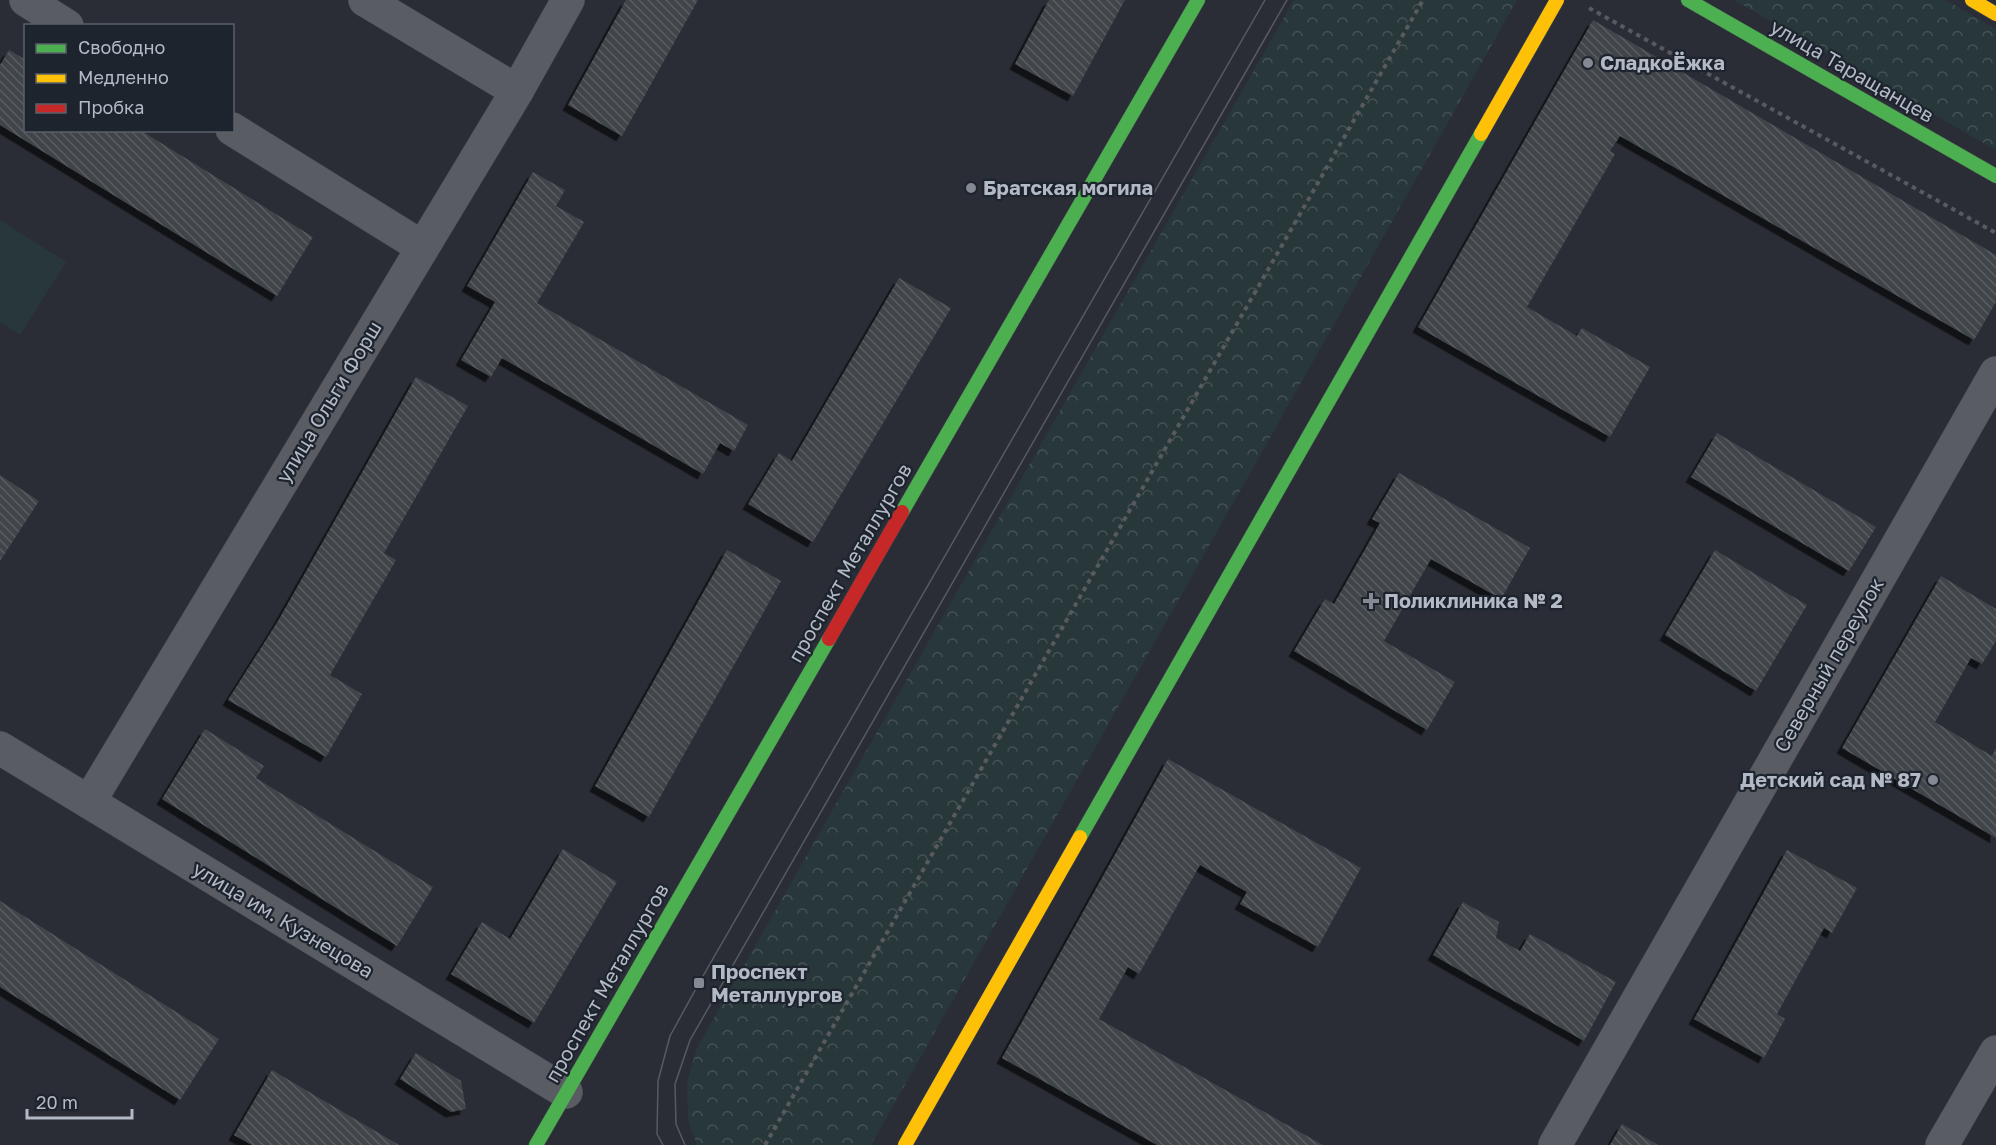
<svg xmlns="http://www.w3.org/2000/svg" width="1996" height="1145" font-family="'Golos Text',sans-serif">
  <defs>
    <pattern id="forest-crowns" width="20" height="18" patternUnits="userSpaceOnUse" patternTransform="scale(1.5)"><rect width="20" height="18" fill="#28373a"/><path d="M2 6a3 3 0 1 1 6 0M12 15a3 3 0 1 1 6 0" fill="none" stroke="#455255"/></pattern>
    <pattern id="building-back-hatch" width="6" height="6" patternUnits="userSpaceOnUse" patternTransform="scale(1.5)"><rect width="6" height="6" fill="#41444a"/><path d="M-1 5l2 2M0 0l6 6M5-1l2 2" fill="none" stroke="#5a5d63"/></pattern>
    <filter id="shadow"><feDropShadow dx="-5.5" dy="5.5" stdDeviation="0" flood-color="#0009"/></filter>
  </defs>
  <rect width="100%" height="100%" fill="#2a2d35"/>
  <path fill="#28373a" d="M 0,220 L 66,262 L 20,335 L 0,322 Z"/>
  <g fill="url(#forest-crowns)">
    <path d="M 1294,0 L 1517,0 L 871,1145 L 697,1145 L 688,1120 L 687,1082 L 697,1048 Z"/>
    <path d="M 1734,0 L 1946,0 L 1996,29 L 1996,150 Z"/>
  </g>
  <g fill="url(#building-back-hatch)" filter="url(#shadow)">
    <path d="M 626,0 L 698,0 L 622,136 L 568,105 Z"/>
    <path d="M 1049,0 L 1125,0 L 1073,96 L 1015,64 Z"/>
    <path d="M 1593,20 L 1996,255 L 1996,302 L 1974,340 L 1620,136 L 1610,151 L 1615,154 L 1527,307 L 1577,336 L 1582,328 L 1650,367 L 1610,437 L 1418,327 Z"/>
    <path d="M 9,50 L 26,60 L 26,130 L 140,130 L 313,237 L 277,296 L 0,125 L 0,65 Z"/>
    <path d="M 533,172 L 565,190 L 556,206 L 584,222 L 537,303 L 748,425 L 734,451 L 720,443 L 703,474 L 502,358 L 491,377 L 461,360 L 495,302 L 467,286 Z"/>
    <path d="M 899,278 L 951,308 L 813,542 L 748,504 L 779,453 L 792,461 Z"/>
    <path d="M 416,377 L 468,406 L 384,553 L 396,560 L 330,675 L 362,694 L 326,757 L 228,700 L 278,621 Z"/>
    <path d="M 1717,433 L 1876,527 L 1849,571 L 1691,477 Z"/>
    <path d="M 1399,473 L 1530,548 L 1501,599 L 1431,559 L 1384,641 L 1455,682 L 1427,730 L 1294,651 L 1325,599 L 1334,604 L 1380,523 L 1372,519 Z"/>
    <path d="M 0,475 L 39,501 L 0,561 Z"/>
    <path d="M 727,550 L 781,581 L 649,817 L 595,786 Z"/>
    <path d="M 1715,550 L 1807,605 L 1756,691 L 1665,635 Z"/>
    <path d="M 1941,576 L 1996,609 L 1996,641 L 1982,664 L 1971,658 L 1935,722 L 1992,756 L 1996,748 L 1996,838 L 1842,748 Z"/>
    <path d="M 205,729 L 264,766 L 256,778 L 433,887 L 397,946 L 162,799 Z"/>
    <path d="M 1168,759 L 1361,868 L 1318,947 L 1240,904 L 1247,892 L 1200,865 L 1139,974 L 1128,967 L 1099,1019 L 1323,1145 L 1157,1145 L 1002,1058 Z"/>
    <path d="M 563,849 L 617,882 L 534,1023 L 451,974 L 482,922 L 510,939 Z"/>
    <path d="M 1787,850 L 1857,888 L 1832,933 L 1824,928 L 1777,1014 L 1785,1019 L 1764,1058 L 1694,1019 Z"/>
    <path d="M 0,901 L 219,1039 L 180,1100 L 0,987 Z"/>
    <path d="M 1463,902 L 1499,922 L 1496,938 L 1520,951 L 1530,934 L 1616,982 L 1584,1041 L 1433,955 Z"/>
    <path d="M 416,1053 L 461,1081 L 466,1109 L 451,1112 L 400,1079 Z"/>
    <path d="M 272,1070 L 399,1145 L 252,1145 L 234,1135 Z"/>
    <path d="M 1622,1124 L 1658,1145 L 1610,1145 Z"/>
  </g>
  <g fill="none" stroke-linecap="round" stroke-linejoin="round">
    <g stroke="#46484e" stroke-width="34">
      <g id="street">
        <path d="M 26,0 L 67,26"/>
        <path d="M 365,0 L 517,91"/>
        <path d="M 232,129 L 422,247"/>
        <path d="M 0,748 L 566,1092"/>
        <path d="M 89,802 L 517,91 L 568,0"/>
        <path d="M 1555,1145 L 1996,373"/>
        <path d="M 1942,1145 L 1996,1052"/>
      </g>
    </g>
    <g stroke="#44484f" stroke-width="15">
      <g id="fast">
        <path d="M 1688,0 L 1996,176"/>
        <path d="M 902,512 L 1198,0"/>
        <path d="M 1080,837 L 1481,134"/>
        <path d="M 536,1145 L 829,639"/>
      </g>
    </g>
    <g stroke="#44484f" stroke-width="15">
      <g id="slow">
        <path d="M 1972,0 L 1996,14"/>
        <path d="M 1481,134 L 1557,0"/>
        <path d="M 905,1145 L 1080,837"/>
      </g>
    </g>
    <g stroke="#44484f" stroke-width="15">
      <path id="jam" d="M 829,639 L 902,512"/>
    </g>
    <g stroke="#575b60" stroke-width="4" stroke-dasharray="4.5 4.5" stroke-linecap="butt">
      <path d="M 1589,8 L 1996,233"/>
      <path d="M 765,1145 L 1423,0"/>
    </g>
    <use href="#street" stroke="#595c63" stroke-width="33"/>
    <use href="#fast" stroke="#4caf50" stroke-width="14"/>
    <use href="#slow" stroke="#ffc107" stroke-width="14"/>
    <use href="#jam" stroke="#c62828" stroke-width="14"/>
    <g stroke="#575b60" stroke-width="1.5">
      <path d="M 663,1145 L 657,1134 L 658,1081 L 670,1036 L 699,983 L 1265,0"/>
      <path d="M 685,1145 L 676,1124 L 675,1084 L 690,1040 L 1287,0"/>
    </g>
  </g>
  <g fill="#848993" stroke="#1d242e" stroke-width="2">
    <circle cx="1588" cy="63" r="6"/>
    <circle cx="971" cy="188" r="6"/>
    <path d="M1368 592h6v6h6v6h-6v6h-6v-6h-6v-6h6z"/>
    <circle cx="1933" cy="780" r="6"/>
    <rect x="693" y="977" width="12" height="12" rx="3"/>
  </g>
  <g text-anchor="middle" stroke-width="4.5" stroke-linejoin="round" paint-order="stroke">
    <g font-size="20" font-weight="bold" fill="#b4bac5" stroke="#1d242e" text-anchor="start">
      <text x="1600" y="70">СладкоЁжка</text>
      <text x="983" y="195">Братская могила</text>
      <text x="1384" y="608">Поликлиника № 2</text>
      <text x="1921" y="787" text-anchor="end">Детский сад № 87</text>
      <text x="711" y="979">Проспект<tspan x="711" dy="23">Металлургов</tspan></text>
    </g>
    <g font-size="20" fill="#b4bac5" stroke="#1d242e">
      <text transform="translate(1852 71) rotate(30)" y="7">улица Таращанцев</text>
      <text transform="translate(329 402) rotate(-59)" y="7">улица Ольги Форш</text>
      <text transform="translate(850 563) rotate(-60)" y="7">проспект Металлургов</text>
      <text transform="translate(1829 665) rotate(-60)" y="7">Северный переулок</text>
      <text transform="translate(283 920) rotate(31)" y="7">улица им. Кузнецова</text>
      <text transform="translate(607 983) rotate(-60)" y="7">проспект Металлургов</text>
    </g>
  </g>
  <rect x="24" y="24" width="210" height="108" fill="#1d242e" stroke="#59606a" stroke-width="1.5"/>
  <rect x="36" y="44" width="30" height="9" fill="#4caf50" stroke="#59606a" stroke-width="1.5"/>
  <text x="78" y="54" font-size="18" fill="#b4bac5">Свободно</text>
  <rect x="36" y="74" width="30" height="9" fill="#ffc107" stroke="#59606a" stroke-width="1.5"/>
  <text x="78" y="84" font-size="18" fill="#b4bac5">Медленно</text>
  <rect x="36" y="104" width="30" height="9" fill="#c62828" stroke="#59606a" stroke-width="1.5"/>
  <text x="78" y="114" font-size="18" fill="#b4bac5">Пробка</text>
  <path d="M27 1109v9h105v-9" fill="none" stroke="#b4bac5" stroke-width="3"/>
  <text x="36" y="1109" font-size="18" fill="#b4bac5" stroke="#1d242e" stroke-width="4.5" paint-order="stroke">20 m</text>
</svg>
